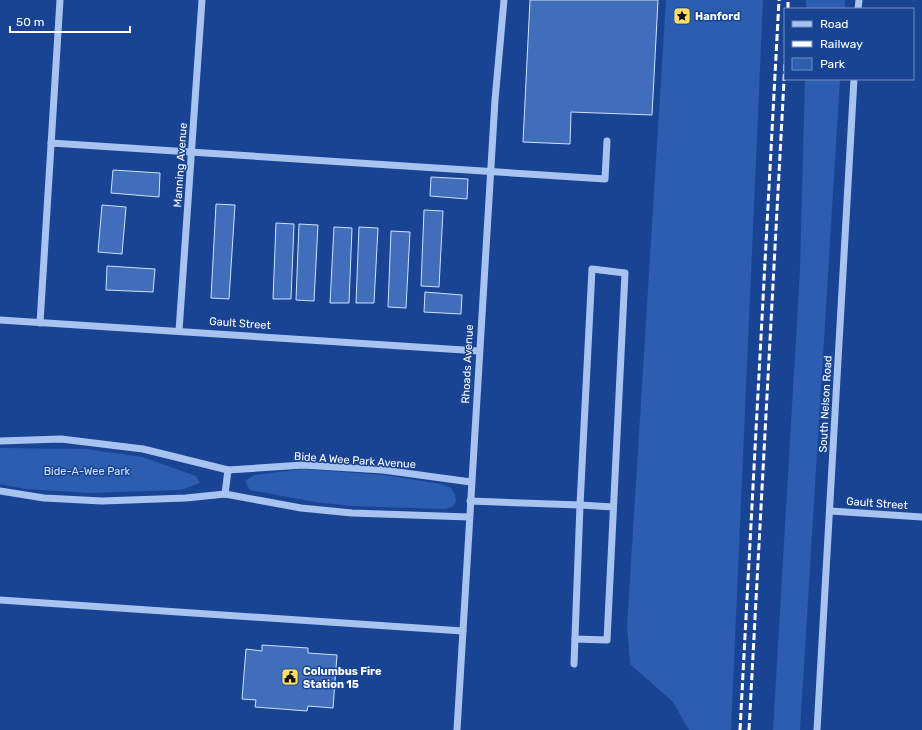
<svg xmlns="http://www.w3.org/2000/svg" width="922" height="730" font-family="Rubik,sans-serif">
  <rect width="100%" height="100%" fill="#194493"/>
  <g fill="#2c5db1">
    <path d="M 666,0 L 763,0 L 731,730 L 689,730 L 673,702 L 630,664 L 627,626 Z"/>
    <rect x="806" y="0" width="39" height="9"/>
    <path d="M 805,79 L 840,79 L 800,730 L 773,730 L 800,270 Z"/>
    <path d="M 0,448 L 87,449 L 142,457 L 196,476 L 200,483 L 181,490 L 89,493 L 25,489 L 0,484 Z"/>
    <path d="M 303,469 L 385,475 L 441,484 L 451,488 L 455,494 L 456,502 L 452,507 L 445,509 L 351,506 L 315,502 L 250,490 L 245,481 L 254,475 Z"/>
  </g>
  <g fill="#416eba" stroke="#d0e0fb">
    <path d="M 530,0 L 658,0 L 652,115 L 571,112 L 570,144 L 523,142 Z"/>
    <path d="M 113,170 L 160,173 L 159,197 L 111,193 Z"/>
    <path d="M 431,177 L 468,179 L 467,199 L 430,196 Z"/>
    <path d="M 216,204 L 235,205 L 229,299 L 211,298 Z"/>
    <path d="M 102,205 L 126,207 L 122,254 L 98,252 Z"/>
    <path d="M 424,210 L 443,211 L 439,287 L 421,286 Z"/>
    <path d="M 276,223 L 294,224 L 291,299 L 273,299 Z"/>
    <path d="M 299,224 L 318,225 L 314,301 L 296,300 Z"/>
    <path d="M 334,227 L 352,228 L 349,303 L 330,303 Z"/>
    <path d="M 359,227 L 378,228 L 374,303 L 356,303 Z"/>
    <path d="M 391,231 L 410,232 L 406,308 L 388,307 Z"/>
    <path d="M 107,266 L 155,269 L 153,292 L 106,290 Z"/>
    <path d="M 425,292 L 462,295 L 461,314 L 424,312 Z"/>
    <path d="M 262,645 L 308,648 L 308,653 L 337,655 L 333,708 L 308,706 L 307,711 L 255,707 L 256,700 L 242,699 L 246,649 L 262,651 Z"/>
  </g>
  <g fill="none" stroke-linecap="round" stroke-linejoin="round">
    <g stroke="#a9c3f0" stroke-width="7">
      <path d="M 858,9 L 859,0"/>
      <path d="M 51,143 L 605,179 L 607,141"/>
      <path d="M 0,320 L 479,351"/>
      <path d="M 40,323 L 60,0"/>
      <path d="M 179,331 L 202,0"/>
      <path d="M 0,441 L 61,439 L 143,449 L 228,470 L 303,465 L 383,470 L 471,482"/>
      <path d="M 0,491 L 44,498 L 102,501 L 186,498 L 225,494 L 301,508 L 352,513 L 469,517"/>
      <path d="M 225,494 L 228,470"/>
      <path d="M 470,501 L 580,505 L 574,664"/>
      <path d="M 830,511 L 922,517"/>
      <path d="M 0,600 L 463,631"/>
      <path d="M 575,639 L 607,640 L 625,273 L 592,269 L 580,505 L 613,507"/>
      <path d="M 457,730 L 495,100 L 504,0"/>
      <path d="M 817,730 L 854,79"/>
    </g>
    <g stroke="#fff" stroke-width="3" stroke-dasharray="7 3" stroke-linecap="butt">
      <path d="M 788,9 L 788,0"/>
      <path d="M 740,730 L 779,0"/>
      <path d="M 749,730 L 785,62"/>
    </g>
  </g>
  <defs>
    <g id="sight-square" transform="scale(0.9)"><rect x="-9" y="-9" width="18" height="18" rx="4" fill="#ffdf68" stroke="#194493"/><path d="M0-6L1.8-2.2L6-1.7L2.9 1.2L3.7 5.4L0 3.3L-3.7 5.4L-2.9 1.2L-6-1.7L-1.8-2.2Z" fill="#111"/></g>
    <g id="civic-square" transform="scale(0.9)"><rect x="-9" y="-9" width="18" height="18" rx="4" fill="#ffdf68" stroke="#194493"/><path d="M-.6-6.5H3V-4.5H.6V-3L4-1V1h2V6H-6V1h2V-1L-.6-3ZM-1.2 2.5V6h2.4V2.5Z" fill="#111"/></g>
  </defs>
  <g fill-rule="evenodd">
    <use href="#sight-square" x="682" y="16"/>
    <use href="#civic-square" x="290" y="677"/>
  </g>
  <g text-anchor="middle" stroke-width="3" stroke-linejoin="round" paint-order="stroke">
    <g font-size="11" font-weight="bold" fill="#fff" stroke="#194493" text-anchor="start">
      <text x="695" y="20">Hanford</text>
      <text x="303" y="675">Columbus Fire<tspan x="303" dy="13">Station 15</tspan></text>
    </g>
    <g font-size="11" fill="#fff" stroke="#194493">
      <text transform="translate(180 165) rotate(-86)" y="4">Manning Avenue</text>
      <text transform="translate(240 323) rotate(4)" y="4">Gault Street</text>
      <text transform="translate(467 364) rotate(-87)" y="4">Rhoads Avenue</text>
      <text transform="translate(825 404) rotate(-87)" y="4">South Nelson Road</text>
      <text transform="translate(355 460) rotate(4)" y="4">Bide A Wee Park Avenue</text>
      <text transform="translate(877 503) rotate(4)" y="4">Gault Street</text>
    </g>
    <g font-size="11" fill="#d0e0fb" stroke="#194493">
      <text x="87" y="475">Bide-A-Wee Park</text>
    </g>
  </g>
  <rect x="784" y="8" width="130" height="72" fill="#194493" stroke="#758fbe"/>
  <rect x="792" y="21" width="20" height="6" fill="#a9c3f0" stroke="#758fbe"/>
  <text x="820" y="28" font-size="12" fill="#ffffff">Road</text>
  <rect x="792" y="41" width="20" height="6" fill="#ffffff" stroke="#758fbe"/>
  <text x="820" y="48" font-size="12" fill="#ffffff">Railway</text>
  <rect x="792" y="58" width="20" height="12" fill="#2c5db1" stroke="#758fbe"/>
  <text x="820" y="68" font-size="12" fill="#ffffff">Park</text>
  <path d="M10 26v6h120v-6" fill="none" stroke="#ffffff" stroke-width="2"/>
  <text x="16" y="26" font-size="12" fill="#ffffff" stroke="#194493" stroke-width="3" paint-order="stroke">50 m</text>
</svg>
